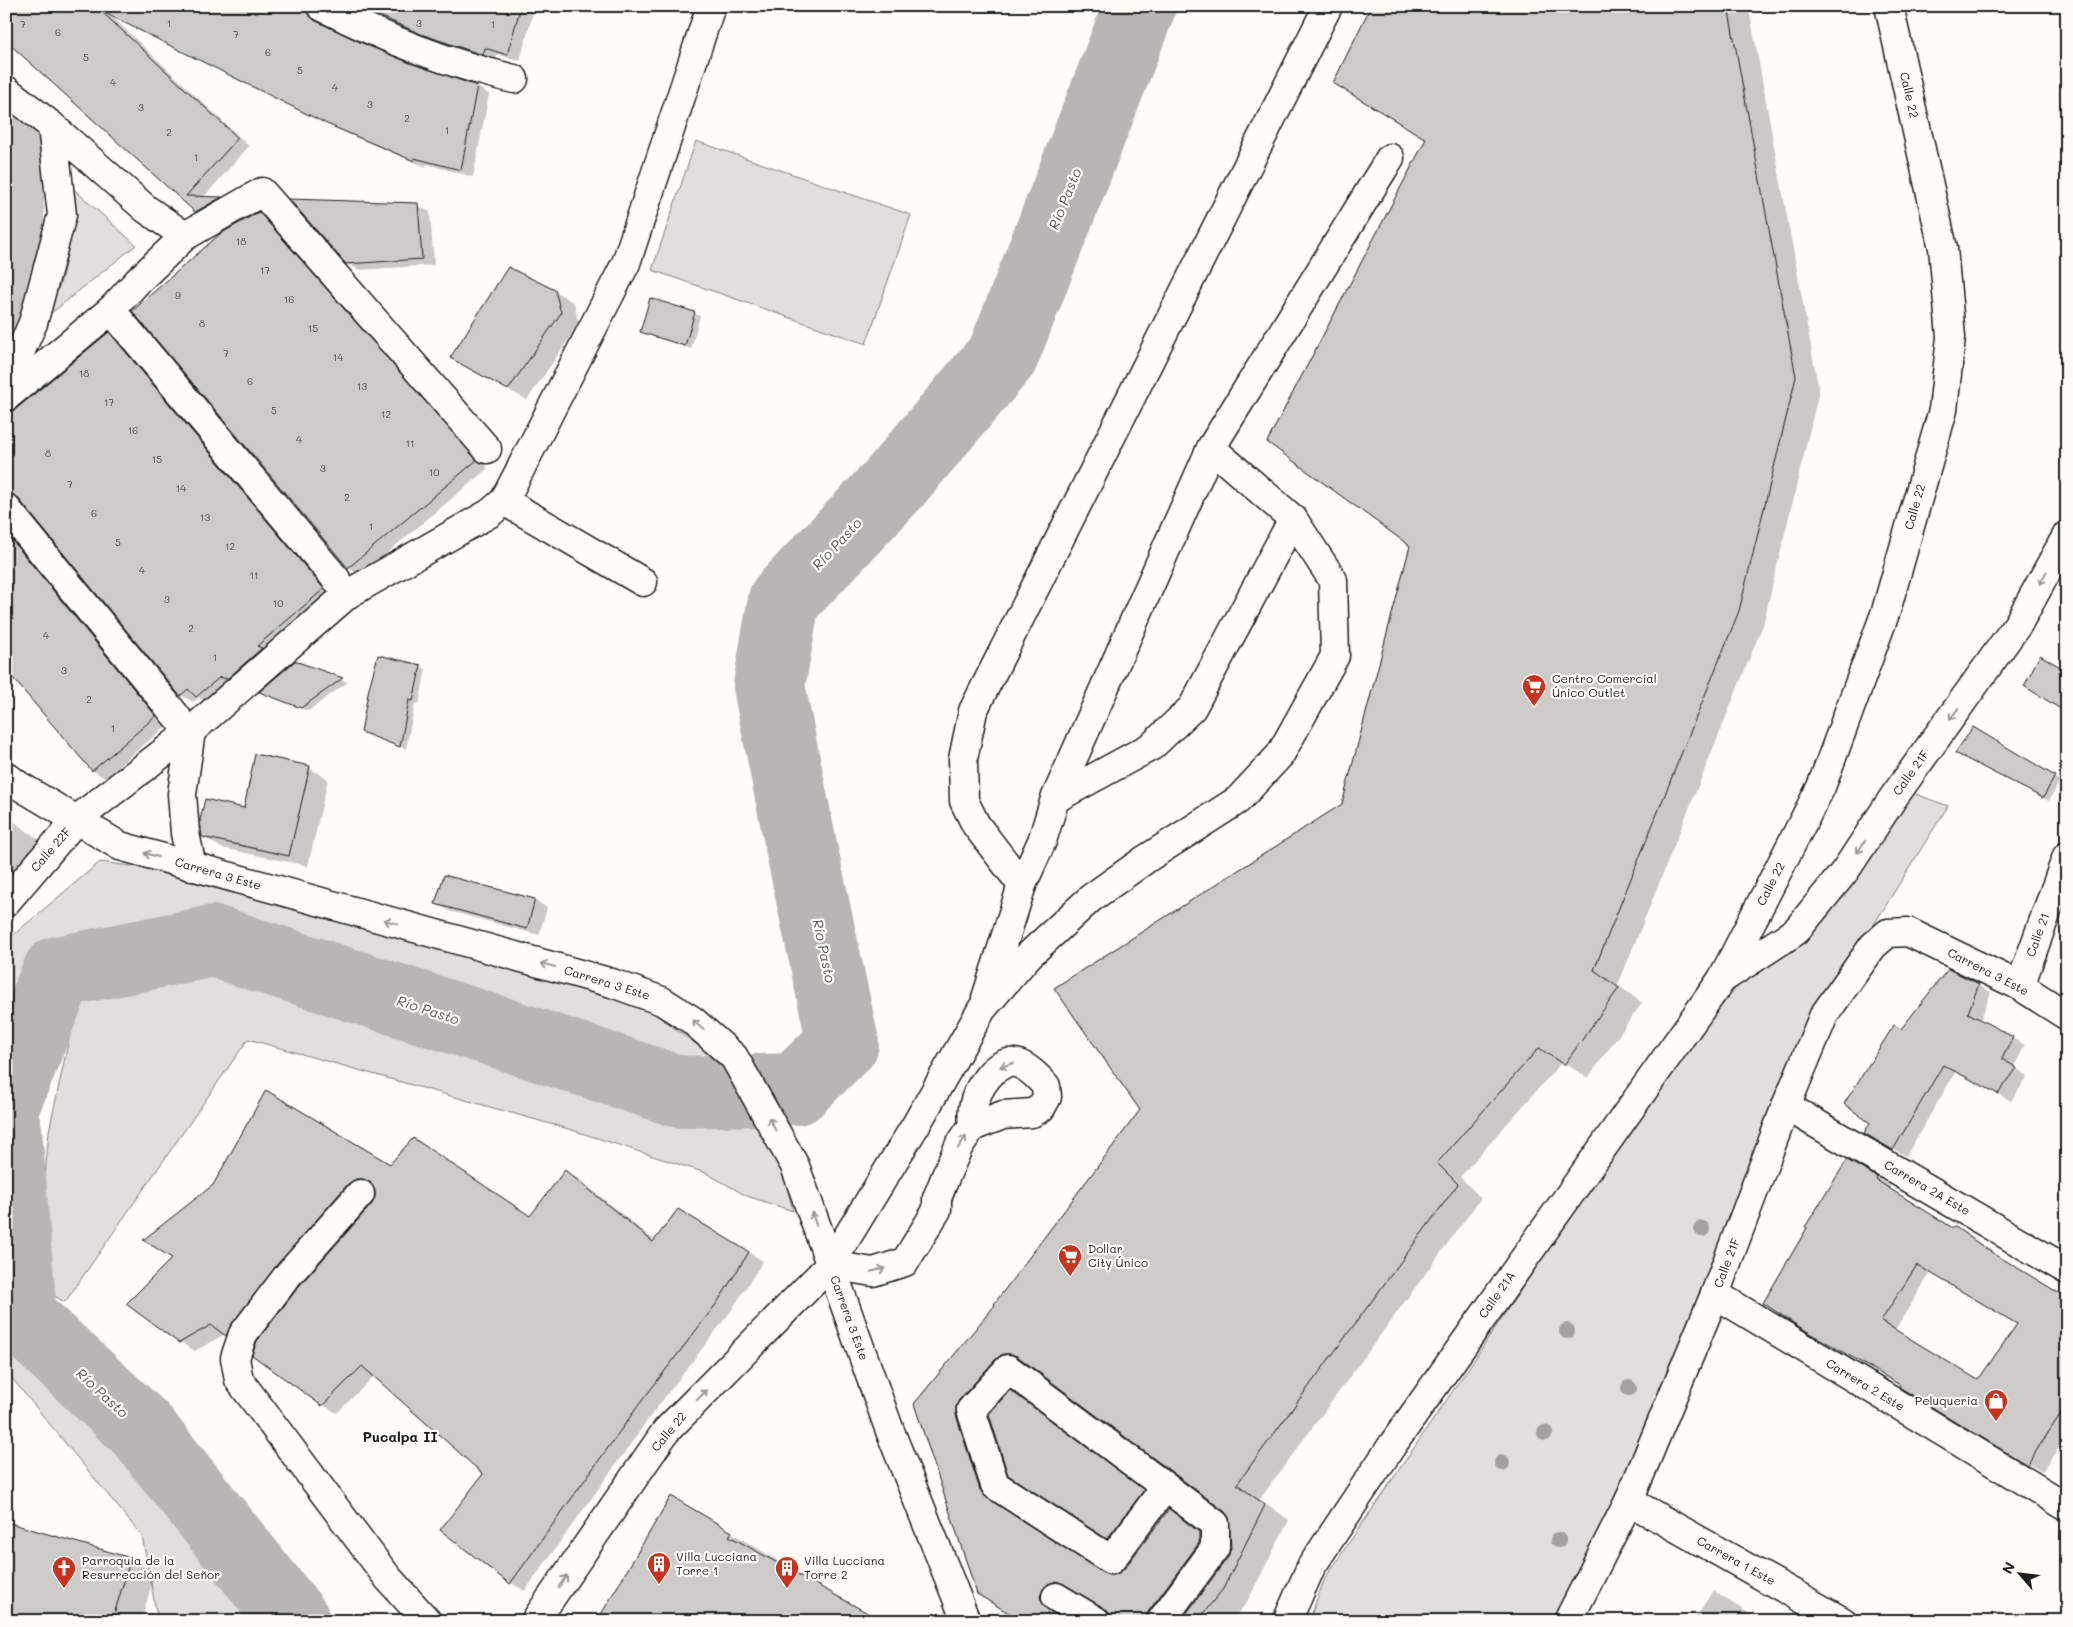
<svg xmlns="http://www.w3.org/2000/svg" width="2073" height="1627" font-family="Mali,sans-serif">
  <rect width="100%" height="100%" fill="#fdfcf7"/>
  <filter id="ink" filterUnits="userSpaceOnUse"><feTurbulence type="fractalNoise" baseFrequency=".02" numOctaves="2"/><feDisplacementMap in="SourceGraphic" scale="10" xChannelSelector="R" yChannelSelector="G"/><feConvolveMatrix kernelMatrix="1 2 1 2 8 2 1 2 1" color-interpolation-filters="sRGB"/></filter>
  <g filter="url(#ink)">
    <g fill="#e0dfdb" stroke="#7e7e7c">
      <path d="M 696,141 L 911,215 L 866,344 L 652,270 Z"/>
      <path d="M 69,185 L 136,245 L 45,318 C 71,270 69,238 69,185 Z"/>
      <path d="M 1905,790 L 1948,806 L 1831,993 L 1671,1380 L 1555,1621 L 1309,1621 L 1325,1578 L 1478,1354 L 1652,1092 L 1763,954 Z"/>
      <path d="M 100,862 L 177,872 L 633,998 L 714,1057 L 690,1077 L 644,1065 L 382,979 L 224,923 L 51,952 L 6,1062 L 6,941 Z"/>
      <path d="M 232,954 L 411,1019 L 714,1111 L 748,1111 L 779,1154 L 793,1211 L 747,1196 L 706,1173 L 572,1130 L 248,1039 L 65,1302 L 38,1287 L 41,1220 L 49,1131 L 69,1039 L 80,978 L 139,971 Z"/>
      <path d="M 6,1303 L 8,1318 L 127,1429 L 236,1559 L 281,1621 L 155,1621 L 157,1616 L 142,1536 L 6,1371 Z"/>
    </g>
    <g fill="#0003" fill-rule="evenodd">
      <path d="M 6,6 L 320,6 L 318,14 L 320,23 L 324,26 L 385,55 L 477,87 L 489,94 L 473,177 L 426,164 L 426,167 L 341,131 L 110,15 L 249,146 L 203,198 L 222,198 L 233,205 L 209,219 L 196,211 Z"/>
      <path d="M 358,6 L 535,6 L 520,61 L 497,54 L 496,61 L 411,31 Z"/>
      <path d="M 1372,6 L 1743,6 L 1750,14 L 1819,391 L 1763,625 L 1618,985 L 1642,1003 L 1588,1078 L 1562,1062 L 1460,1177 L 1481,1198 L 1260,1499 L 1289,1520 L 1247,1602 L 1232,1621 L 1182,1621 L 1229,1558 L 1232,1548 L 1230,1516 L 1225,1511 L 1033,1367 L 1027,1368 L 983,1413 L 1004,1505 L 1011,1513 L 1108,1576 L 1118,1576 L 1124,1570 L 1169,1510 L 1193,1524 L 1223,1547 L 1176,1621 L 1113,1621 L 1110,1612 L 1088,1596 L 1081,1595 L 1072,1597 L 1064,1611 L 1067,1621 L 1024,1621 L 915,1404 L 997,1305 L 1142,1110 L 1344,805 L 1411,545 L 1427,139 Z"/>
      <path d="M 6,111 L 38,133 L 44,182 L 44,227 L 41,264 L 6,353 Z"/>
      <path d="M 417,205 L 430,212 L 434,265 L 359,270 L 346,263 Z"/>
      <path d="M 259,213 L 271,221 L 488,468 L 361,575 L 348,568 Z"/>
      <path d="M 555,291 L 574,303 L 579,324 L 527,400 L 452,358 Z"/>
      <path d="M 694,313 L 700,316 L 691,349 L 642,332 Z"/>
      <path d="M 109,333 L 122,341 L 336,596 L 209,704 L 199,698 L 193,702 L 181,695 L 21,499 L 9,502 L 6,507 L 6,416 L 17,410 Z"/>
      <path d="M 2067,440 L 2067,449 L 2064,447 Z"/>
      <path d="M 6,526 L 168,724 L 105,778 L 92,770 L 6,668 Z"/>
      <path d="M 296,662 L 342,680 L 348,682 L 308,711 L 267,695 Z"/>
      <path d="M 420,666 L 426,669 L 419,704 L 415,703 L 406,749 L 369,734 Z"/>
      <path d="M 1973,729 L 2060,781 L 2049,801 L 1962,756 Z"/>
      <path d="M 309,768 L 328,779 L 308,866 L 222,848 L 203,837 Z"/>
      <path d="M 6,816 L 49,847 L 6,897 Z"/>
      <path d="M 535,900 L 547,908 L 539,935 L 449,911 L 437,904 Z"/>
      <path d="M 1949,970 L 1991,992 L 1980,1021 L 2025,1045 L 2014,1067 L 2028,1076 L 2011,1101 L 1956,1071 L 1906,1156 L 1865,1133 L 1872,1123 L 1902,1031 Z"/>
      <path d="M 1848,1161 L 1891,1186 L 1889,1189 L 1954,1229 L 1955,1228 L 1969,1236 L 2003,1260 L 2067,1299 L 2067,1434 L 2042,1472 L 1902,1384 L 1803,1327 ZM 1931,1272 L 2019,1323 L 1978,1381 L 1895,1330 Z"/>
      <path d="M 391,1165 L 531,1217 L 566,1172 L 580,1180 L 655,1241 L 693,1219 L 763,1261 L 731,1311 L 652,1414 L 525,1591 L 511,1583 L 442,1530 L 484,1474 L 375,1375 L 337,1413 L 323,1405 L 373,1205 L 377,1197 L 374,1186 L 371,1187 L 241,1343 L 225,1334 L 195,1351 L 180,1342 L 174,1258 L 146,1240 Z"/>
      <path d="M 1010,1392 L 1029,1403 L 1162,1502 L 1127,1549 L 1108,1538 Z"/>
      <path d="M 717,1524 L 777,1560 L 776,1563 L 599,1621 Z"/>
      <path d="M 130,1559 L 155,1573 L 141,1621 L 6,1621 Z"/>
      <path d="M 1713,1590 L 1718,1594 L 1761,1621 L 1694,1621 Z"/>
    </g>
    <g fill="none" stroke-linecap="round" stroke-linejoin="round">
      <g stroke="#b7b6b2" stroke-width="72">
        <path d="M 6,1100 L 58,972 L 213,941 L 498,1032 L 680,1092 L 796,1089 L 843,1043 L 802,851 L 769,686 L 784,600 L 894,484 L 1003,355 L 1140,6"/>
        <path d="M 6,1130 L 21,1317 L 142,1430 L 294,1621"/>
      </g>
    </g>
    <g fill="#cccbc8" stroke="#1c1c1c" fill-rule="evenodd">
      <path d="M 6,6 L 305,6 L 308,14 L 314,20 L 362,43 L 410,63 L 477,86 L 461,170 L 414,158 L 414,161 L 327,124 L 101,11 L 238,138 L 186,196 L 222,197 L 195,212 L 6,41 Z"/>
      <path d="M 357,6 L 521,6 L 507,55 L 485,48 L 483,55 L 421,34 Z"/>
      <path d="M 1371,6 L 1728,6 L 1796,377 L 1739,611 L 1594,970 L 1619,988 L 1564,1065 L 1539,1048 L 1437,1163 L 1458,1184 L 1237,1484 L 1265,1505 L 1223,1589 L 1197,1621 L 1181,1621 L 1228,1557 L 1231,1548 L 1229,1517 L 1224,1511 L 1017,1356 L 1011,1354 L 1003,1354 L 996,1359 L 959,1400 L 956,1407 L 956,1415 L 980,1490 L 987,1498 L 1103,1573 L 1109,1575 L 1117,1574 L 1124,1569 L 1169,1509 L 1199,1532 L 1199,1543 L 1148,1612 L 1146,1621 L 1112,1621 L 1109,1613 L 1104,1608 L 1064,1584 L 1056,1581 L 1048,1584 L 1043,1589 L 1040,1597 L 1043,1605 L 1048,1610 L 1065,1621 L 1022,1621 L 977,1594 L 914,1404 L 995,1305 L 994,1304 L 1140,1110 L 1054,988 L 1342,804 L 1410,546 L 1267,442 L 1426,139 L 1333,83 Z"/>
      <path d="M 289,199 L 418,203 L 422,259 L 346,264 Z"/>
      <path d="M 259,212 L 477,460 L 348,568 L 132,311 L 220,234 Z"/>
      <path d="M 508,267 L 555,290 L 561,313 L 508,390 L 450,358 Z"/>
      <path d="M 650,298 L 695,312 L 685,346 L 640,332 Z"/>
      <path d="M 109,332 L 324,589 L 257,646 L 262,648 L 227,679 L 220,677 L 196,697 L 188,689 L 180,696 L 18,498 L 12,494 L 6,493 L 6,414 L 16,409 Z"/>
      <path d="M 6,533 L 156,716 L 92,771 L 6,670 Z"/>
      <path d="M 378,655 L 421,665 L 413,701 L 409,700 L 400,747 L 361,732 L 369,688 Z"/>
      <path d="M 2040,655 L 2067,671 L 2067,713 L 2024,686 Z"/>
      <path d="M 295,661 L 343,678 L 301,708 L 259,692 Z"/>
      <path d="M 1973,727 L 2055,776 L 2043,798 L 1955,753 Z"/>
      <path d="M 255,754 L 310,766 L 289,856 L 202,837 L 200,820 L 205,799 L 244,808 Z"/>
      <path d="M 444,875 L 535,899 L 527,929 L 435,904 Z"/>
      <path d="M 1948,969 L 1979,984 L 1968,1013 L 2013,1037 L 2002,1059 L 2017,1068 L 1998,1094 L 1943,1065 L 1893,1150 L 1864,1133 L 1870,1123 L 1844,1104 L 1894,1025 L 1901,1029 Z"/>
      <path d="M 266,1090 L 390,1164 L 413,1138 L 530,1216 L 565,1170 L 653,1242 L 678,1209 L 749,1252 L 717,1303 L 638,1406 L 510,1584 L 440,1530 L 483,1474 L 362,1366 L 322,1406 L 252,1355 L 257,1341 L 300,1285 L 372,1204 L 375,1197 L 375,1190 L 370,1182 L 363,1179 L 356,1179 L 348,1184 L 276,1266 L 231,1325 L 226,1336 L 211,1325 L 179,1343 L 126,1304 L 172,1258 L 143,1240 L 213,1185 Z"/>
      <path d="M 1847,1160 L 1877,1177 L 1876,1180 L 1953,1228 L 1954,1226 L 1988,1250 L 2067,1298 L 2067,1404 L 2027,1465 L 1899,1387 L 1900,1385 L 1798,1326 L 1763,1303 L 1807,1228 L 1805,1227 ZM 1917,1265 L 2017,1324 L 1978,1380 L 1881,1321 Z"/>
      <path d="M 1010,1390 L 1144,1490 L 1107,1539 L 1008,1475 L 989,1414 Z"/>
      <path d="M 671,1496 L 732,1532 L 729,1536 L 882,1621 L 597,1621 Z"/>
      <path d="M 6,1522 L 131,1558 L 112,1621 L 6,1621 Z"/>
    </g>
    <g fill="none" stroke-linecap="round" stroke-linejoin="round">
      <g stroke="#1c1c1c" stroke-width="31">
        <g id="minor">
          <path d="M 321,6 C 383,38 446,63 514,79"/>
          <path d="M 6,90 L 52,126 L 146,209 L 185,236"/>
          <path d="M 111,310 L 336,579"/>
          <path d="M 6,384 L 33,323 L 62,215 L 52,126"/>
          <path d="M 6,397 L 111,310 L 138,281 L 185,236 L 262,192 L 487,449"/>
          <path d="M 6,508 L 177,717"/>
          <path d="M 643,582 L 504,501 L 626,263 L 711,6"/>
          <path d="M 191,731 L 182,794 L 185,833 L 192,867"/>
          <path d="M 6,776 L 18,785 L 120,846 L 612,983 L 662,1001 L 692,1020 L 734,1057 L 795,1166 L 890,1431 L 966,1621"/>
          <path d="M 1055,799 L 1152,746 L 1192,708 L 1293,519"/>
          <path d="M 1022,885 L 976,825 L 964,801 L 963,759 L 973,711 L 1328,6"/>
          <path d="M 6,902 L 76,820 L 191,731 L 348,594 L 490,513 L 504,501"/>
          <path d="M 1722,979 L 1796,931 L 1845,871 L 1893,798 L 2018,624 L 2067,535"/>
          <path d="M 2020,986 L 2067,856"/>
          <path d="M 986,998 L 1022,885 L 1042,841 L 1055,799 L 1211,448 L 1390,158"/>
          <path d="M 1786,1106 L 2067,1270"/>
          <path d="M 360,1194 L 288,1275 L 243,1334 L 235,1358 L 239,1380 L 388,1578 L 427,1621"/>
          <path d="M 830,1265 L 873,1272 L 905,1262 L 937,1210 L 937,1198 L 947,1173 L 959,1146 L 972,1127 L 1003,1115 L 1032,1113 L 1041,1108 L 1047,1097 L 1046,1086 C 1039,1078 1027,1065 1015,1063 C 994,1060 976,1090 973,1108 C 972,1114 973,1121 972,1127"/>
          <path d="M 1715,1294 L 2067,1507"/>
          <path d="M 1160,1494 L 1111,1560 L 995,1485 L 971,1410 L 1008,1369 L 1215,1524 L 1215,1548 L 1161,1621"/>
          <path d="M 1629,1501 L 1842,1621"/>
          <path d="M 1056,1597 L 1096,1621"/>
          <path d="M 535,1621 L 666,1431 L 830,1265 L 917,1123 L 982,1009 L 1029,955 L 1091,898 L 1146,859 L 1238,800 L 1280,755 L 1335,656 L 1333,580 L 1293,519 L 1211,448"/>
          <path d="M 1568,1621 L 1629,1501 L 1715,1294 L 1786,1106 L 1824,1015 L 1873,946 L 1888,933 L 1908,932 L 2020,986 L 2067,1016"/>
        </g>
      </g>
      <g stroke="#1c1c1c" stroke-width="31">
        <path id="major" d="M 1287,1621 L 1311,1567 L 1393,1444 L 1722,979 L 1821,787 L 1886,611 L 1943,410 L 1951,337 L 1943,248 L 1889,6"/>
      </g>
      <use href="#minor" stroke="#fdfcf7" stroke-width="28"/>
      <use href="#major" stroke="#fdfcf7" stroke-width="28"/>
    </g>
    <g fill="#a2a19e">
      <circle cx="1702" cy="1229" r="8"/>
      <circle cx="1567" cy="1331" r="8"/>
      <circle cx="1629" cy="1388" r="8"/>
      <circle cx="1545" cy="1433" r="8"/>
      <circle cx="1502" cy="1463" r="8"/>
      <circle cx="1558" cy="1540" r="8"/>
    </g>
    <defs><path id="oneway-shaft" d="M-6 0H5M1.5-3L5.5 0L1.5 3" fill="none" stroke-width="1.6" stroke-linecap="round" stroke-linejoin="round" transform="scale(1.25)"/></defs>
    <g stroke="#989794">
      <use href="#oneway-shaft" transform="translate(2043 578) rotate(119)"/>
      <use href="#oneway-shaft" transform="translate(1954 714) rotate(126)"/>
      <use href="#oneway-shaft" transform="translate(1861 847) rotate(123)"/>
      <use href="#oneway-shaft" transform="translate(151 855) rotate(-164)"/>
      <use href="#oneway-shaft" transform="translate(391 922) rotate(-165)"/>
      <use href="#oneway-shaft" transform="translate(548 965) rotate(-165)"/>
      <use href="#oneway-shaft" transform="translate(698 1025) rotate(-139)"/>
      <use href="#oneway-shaft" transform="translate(1007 1065) rotate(163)"/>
      <use href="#oneway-shaft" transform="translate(772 1124) rotate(-119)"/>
      <use href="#oneway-shaft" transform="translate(962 1142) rotate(-57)"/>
      <use href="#oneway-shaft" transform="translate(814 1219) rotate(-109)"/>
      <use href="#oneway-shaft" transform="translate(878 1270) rotate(-13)"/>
      <use href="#oneway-shaft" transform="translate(702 1395) rotate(-45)"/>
      <use href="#oneway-shaft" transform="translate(563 1581) rotate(-55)"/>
    </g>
  </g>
  <defs>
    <g id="supermarket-pin" transform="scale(1.25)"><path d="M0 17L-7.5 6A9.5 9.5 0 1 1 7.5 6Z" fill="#c8321e" stroke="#fdfcf7"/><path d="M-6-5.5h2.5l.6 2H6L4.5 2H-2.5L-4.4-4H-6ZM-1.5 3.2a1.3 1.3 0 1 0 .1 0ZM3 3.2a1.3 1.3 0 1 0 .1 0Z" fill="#fff"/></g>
    <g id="shop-pin" transform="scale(1.25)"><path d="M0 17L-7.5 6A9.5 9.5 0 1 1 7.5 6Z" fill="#c8321e" stroke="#fdfcf7"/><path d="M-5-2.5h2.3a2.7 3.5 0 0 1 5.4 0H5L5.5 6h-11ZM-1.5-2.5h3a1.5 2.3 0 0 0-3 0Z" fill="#fff"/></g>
    <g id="building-pin" transform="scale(1.25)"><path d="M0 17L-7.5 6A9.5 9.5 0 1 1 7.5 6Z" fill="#c8321e" stroke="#fdfcf7"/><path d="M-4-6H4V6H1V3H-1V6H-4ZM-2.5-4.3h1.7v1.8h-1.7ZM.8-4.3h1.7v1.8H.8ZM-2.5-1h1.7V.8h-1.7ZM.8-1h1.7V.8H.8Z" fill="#fff"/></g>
    <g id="church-pin" transform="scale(1.25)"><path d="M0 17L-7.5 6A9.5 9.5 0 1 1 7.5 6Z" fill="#c8321e" stroke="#fdfcf7"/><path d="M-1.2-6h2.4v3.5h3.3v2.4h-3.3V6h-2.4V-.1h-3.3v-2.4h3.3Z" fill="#fff"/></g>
  </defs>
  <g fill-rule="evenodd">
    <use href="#supermarket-pin" x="1534" y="686"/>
    <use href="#supermarket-pin" x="1070" y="1256"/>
    <use href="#shop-pin" x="1996" y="1401"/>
    <use href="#building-pin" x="659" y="1564"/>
    <use href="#church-pin" x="64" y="1568"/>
    <use href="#building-pin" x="787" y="1568"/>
  </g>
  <g text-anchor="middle" stroke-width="4.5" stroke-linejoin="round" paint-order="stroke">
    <g font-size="10" fill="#484847">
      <text x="169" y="27">1</text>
      <text x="419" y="27">3</text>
      <text x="23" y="28">7</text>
      <text x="493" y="28">1</text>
      <text x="58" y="36">6</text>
      <text x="236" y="38">7</text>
      <text x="268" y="56">6</text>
      <text x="86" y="61">5</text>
      <text x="300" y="74">5</text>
      <text x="113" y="86">4</text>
      <text x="335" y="91">4</text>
      <text x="370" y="108">3</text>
      <text x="141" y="111">3</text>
      <text x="407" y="122">2</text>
      <text x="447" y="134">1</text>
      <text x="169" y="136">2</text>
      <text x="196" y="161">1</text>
      <text x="241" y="245">18</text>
      <text x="265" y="274">17</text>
      <text x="178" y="299">9</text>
      <text x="289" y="303">16</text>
      <text x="202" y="327">8</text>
      <text x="313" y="332">15</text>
      <text x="226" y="357">7</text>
      <text x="338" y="361">14</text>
      <text x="84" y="377">18</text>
      <text x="250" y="385">6</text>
      <text x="362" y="390">13</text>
      <text x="109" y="406">17</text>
      <text x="274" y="414">5</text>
      <text x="386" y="418">12</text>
      <text x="133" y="434">16</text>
      <text x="299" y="443">4</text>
      <text x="410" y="447">11</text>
      <text x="48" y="457">8</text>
      <text x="157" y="463">15</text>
      <text x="323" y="472">3</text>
      <text x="434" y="476">10</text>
      <text x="70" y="488">7</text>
      <text x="181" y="492">14</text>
      <text x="347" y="501">2</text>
      <text x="94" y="517">6</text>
      <text x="205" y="521">13</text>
      <text x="371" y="530">1</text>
      <text x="118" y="546">5</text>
      <text x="230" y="550">12</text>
      <text x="142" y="574">4</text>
      <text x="254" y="579">11</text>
      <text x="167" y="603">3</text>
      <text x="278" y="607">10</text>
      <text x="191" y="632">2</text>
      <text x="46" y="639">4</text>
      <text x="215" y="661">1</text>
      <text x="64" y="674">3</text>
      <text x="89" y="703">2</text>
      <text x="113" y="732">1</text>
    </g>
    <g font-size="12" fill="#1c1c1c" stroke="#fdfcf7">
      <text transform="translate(1909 95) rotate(77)" y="4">Calle 22</text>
      <text transform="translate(1915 507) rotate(-74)" y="4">Calle 22</text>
      <text transform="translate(1911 773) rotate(-54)" y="4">Calle 21F</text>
      <text transform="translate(51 850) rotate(-49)" y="4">Calle 22F</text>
      <text transform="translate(218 874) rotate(16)" y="4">Carrera 3 Este</text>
      <text transform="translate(1771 884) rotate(-63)" y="4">Calle 22</text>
      <text transform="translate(2038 935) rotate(-70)" y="4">Calle 21</text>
      <text transform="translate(1988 972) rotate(27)" y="4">Carrera 3 Este</text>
      <text transform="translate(607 983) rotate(17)" y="4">Carrera 3 Este</text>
      <text transform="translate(1927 1188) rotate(30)" y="4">Carrera 2A Este</text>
      <text transform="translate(1727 1263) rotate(-69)" y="4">Calle 21F</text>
      <text transform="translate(1497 1295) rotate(-55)" y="4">Calle 21A</text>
      <text transform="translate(849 1318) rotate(70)" y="4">Carrera 3 Este</text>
      <text transform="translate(1865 1385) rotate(31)" y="4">Carrera 2 Este</text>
      <text transform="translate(669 1432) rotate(-50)" y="4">Calle 22</text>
      <text transform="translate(1736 1561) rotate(29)" y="4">Carrera 1 Este</text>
    </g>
    <g font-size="12" fill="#1c1c1c" stroke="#fdfcf7" text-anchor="start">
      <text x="1552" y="683">Centro Comercial<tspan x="1552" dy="14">Único Outlet</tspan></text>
      <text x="1088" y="1253">Dollar<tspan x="1088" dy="14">City Único</tspan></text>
      <text x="1978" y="1405" text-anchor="end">Peluqueria</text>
      <text x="676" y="1561">Villa Lucciana<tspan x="676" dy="14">Torre 1</tspan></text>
      <text x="82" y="1565">Parroquia de la<tspan x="82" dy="14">Resurrección del Señor</tspan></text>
      <text x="804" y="1565">Villa Lucciana<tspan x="804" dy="14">Torre 2</tspan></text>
    </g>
    <g font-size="14" font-style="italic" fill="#5a5a58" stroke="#fdfcf7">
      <text transform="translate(1065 199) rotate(-68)" y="5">Río Pasto</text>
      <text transform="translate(837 544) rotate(-47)" y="5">Río Pasto</text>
      <text transform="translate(824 951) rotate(78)" y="5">Río Pasto</text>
      <text transform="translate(428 1010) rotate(18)" y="5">Río Pasto</text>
      <text transform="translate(102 1393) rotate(43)" y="5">Río Pasto</text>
    </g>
    <g font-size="14" font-weight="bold" fill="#1c1c1c" stroke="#fdfcf7">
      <text x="400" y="1442">Pucalpa II</text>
    </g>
  </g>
  <rect width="2073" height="1627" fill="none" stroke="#fdfcf7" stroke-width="25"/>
  <rect x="12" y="12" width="2048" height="1602" fill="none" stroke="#1c1c1c" stroke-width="2" filter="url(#ink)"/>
  <g transform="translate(2020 1574) rotate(298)" stroke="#fdfcf7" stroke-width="4" paint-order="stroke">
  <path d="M0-4L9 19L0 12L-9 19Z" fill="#1c1c1c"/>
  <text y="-8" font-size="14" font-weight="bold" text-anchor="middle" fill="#1c1c1c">N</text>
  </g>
</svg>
